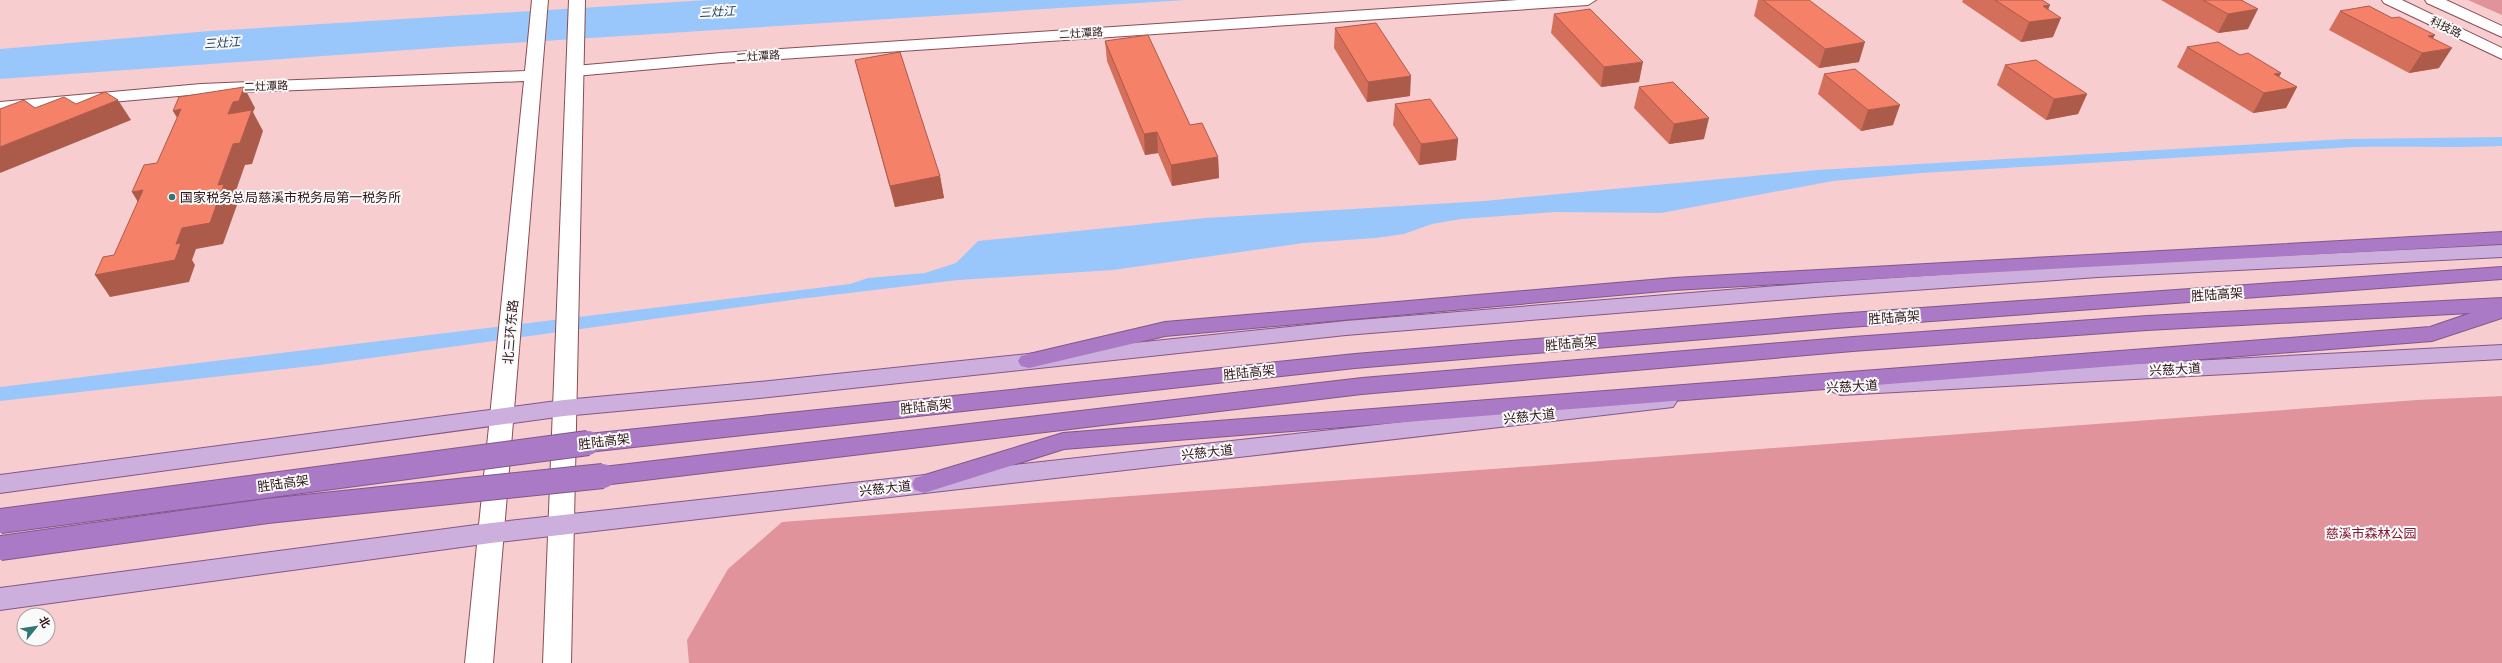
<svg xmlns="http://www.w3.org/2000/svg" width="2502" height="663" font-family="'DM Sans','Noto Sans SC',sans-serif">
  <rect width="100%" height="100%" fill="#f8cdd0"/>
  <g fill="#e0939b">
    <path d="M 2468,0 L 2502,0 L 2502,15 Z"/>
    <path d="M 2502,396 L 2502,663 L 689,663 L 687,640 L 728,569 L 782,522 L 2417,400 Z"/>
  </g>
  <g fill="#9ac7fb">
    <path d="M 708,0 L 1186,0 L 449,47 L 0,79 L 0,49 L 210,31 Z"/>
    <path d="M 2502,137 L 2502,146 C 2452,148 2403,146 2354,147 L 1922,173 L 1833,181 L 1661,213 L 1556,212 L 1461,219 L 1432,224 L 1404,234 L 1376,238 L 1304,243 L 1113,270 L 958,280 L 799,299 L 320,365 L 0,401 L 0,387 L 850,284 L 868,278 L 925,273 L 956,263 L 978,241 L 1205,218 L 1484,201 L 1817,170 L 2345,139 Z"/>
  </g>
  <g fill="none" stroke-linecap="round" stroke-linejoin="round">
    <g stroke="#8a4d54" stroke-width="2">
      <path id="street" d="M 1518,0 L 1596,0 L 1588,5 L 721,63 L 575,76 L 569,75 L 567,71 L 569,67 L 575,66 L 721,53 Z"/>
    </g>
    <g stroke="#8a4d54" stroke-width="2">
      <g id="secondary">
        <path d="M 532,0 L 548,0 L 493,663 L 465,663 L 524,81 L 201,94 L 0,112 L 0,102 L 201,84 L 525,71 Z"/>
        <path d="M 569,0 L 585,0 L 571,663 L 543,663 Z"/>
        <path d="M 2382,0 L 2402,0 L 2502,48 L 2502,59 L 2384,3 Z"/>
        <path d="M 2425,0 L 2446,0 L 2502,26 L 2502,37 L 2427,3 Z"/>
      </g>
    </g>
    <g stroke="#80578a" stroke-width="2">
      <g id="primary">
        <path d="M 2502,245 L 2502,257 L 2098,277 L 1815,297 L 1346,335 L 759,398 L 564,416 L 0,493 L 0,475 L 564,400 L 759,382 L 1346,321 L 1815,283 L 2098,265 Z"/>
        <path d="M 2502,345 L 2502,359 L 1841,395 L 1833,392 L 1829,387 L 1833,382 L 1841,379 Z"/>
        <path d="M 1665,393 L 1673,395 L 1677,401 L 1673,407 L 491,543 L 0,610 L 0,588 L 491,523 Z"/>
      </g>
    </g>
    <g stroke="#80578a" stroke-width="2">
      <g id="highway">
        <path d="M 2502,232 L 2502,244 L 1674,290 L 1165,336 L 1029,368 L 1021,366 L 1018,361 L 1021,356 L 1029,354 L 1165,322 L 1674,278 Z"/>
        <path d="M 2502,267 L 2502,279 L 1836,328 L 1355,368 L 588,452 L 579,449 L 576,443 L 579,437 L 588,434 L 1355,354 L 1836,314 Z"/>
        <path d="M 2502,298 L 2502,318 L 2432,341 L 1064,449 L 924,493 L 915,490 L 912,484 L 915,478 L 1063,433 L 2430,327 L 2471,313 L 2147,330 L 1853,351 L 1362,394 L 603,485 L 594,482 L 591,476 L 594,470 L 603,467 L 1362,378 L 1853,337 L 2147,316 Z"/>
      </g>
    </g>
    <use href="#street" fill="#fff" fill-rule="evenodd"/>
    <use href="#secondary" fill="#fff" fill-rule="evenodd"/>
    <use href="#primary" fill="#cdafdd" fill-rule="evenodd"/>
    <use href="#highway" fill="#ab7ac7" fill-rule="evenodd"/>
    <g stroke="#80578a" stroke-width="26" stroke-linecap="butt">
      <g id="highway-bridge">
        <path d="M 0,521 L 588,443"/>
        <path d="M 0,548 L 267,511 L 603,476"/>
      </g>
    </g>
    <use href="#highway-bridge" stroke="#ab7ac7" stroke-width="24"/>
  </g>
  <g fill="#d36f5a">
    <path d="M 1758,0 L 1809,0 L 1859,62 L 1819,68 L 1754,16 Z"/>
    <path d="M 1963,0 L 2042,0 L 2048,10 L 2053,37 L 2021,42 L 1962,2 Z"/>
    <path d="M 2161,0 L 2243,0 L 2248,29 L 2218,33 Z"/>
    <path d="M 2340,11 L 2392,18 L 2435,35 L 2432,38 L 2439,68 L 2409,73 L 2329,30 Z"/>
    <path d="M 1554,14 L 1639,82 L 1601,87 L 1551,33 Z"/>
    <path d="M 1335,28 L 1410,96 L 1367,102 L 1334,48 Z"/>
    <path d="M 1105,41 L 1218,157 L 1219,178 L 1172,186 L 1158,153 L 1145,155 L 1107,61 Z"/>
    <path d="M 2187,47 L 2240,55 L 2281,73 L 2279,77 L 2297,87 L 2286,108 L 2253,113 L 2177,67 Z"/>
    <path d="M 855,60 L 940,176 L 944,198 L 895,207 L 860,79 Z"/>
    <path d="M 2005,65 L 2087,94 L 2078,114 L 2046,120 L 1997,85 Z"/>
    <path d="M 1824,74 L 1893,125 L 1861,131 L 1818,94 Z"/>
    <path d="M 1639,87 L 1704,139 L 1669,144 L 1634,108 Z"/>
    <path d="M 1395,104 L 1458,139 L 1456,160 L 1419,165 L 1393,125 Z"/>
  </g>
  <g fill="#ac5a4a">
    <path d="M 2237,0 L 2243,0 L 2236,12 L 2258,9 L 2248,29 L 2218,33 L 2228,14 Z"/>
    <path d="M 2050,5 L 2044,20 L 2061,18 L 2053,37 L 2021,42 L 2029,22 L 2043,6 Z"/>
    <path d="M 2435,35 L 2424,53 L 2452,48 L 2439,68 L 2409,73 L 2422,53 L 2428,36 Z"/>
    <path d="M 1865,42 L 1859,62 L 1819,68 L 1825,49 Z"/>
    <path d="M 1643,62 L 1639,82 L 1601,87 L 1604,67 Z"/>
    <path d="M 2281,73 L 2271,92 L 2297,87 L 2286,108 L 2253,113 L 2274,74 Z"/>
    <path d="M 1411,76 L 1410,96 L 1367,102 L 1368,82 Z"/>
    <path d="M 244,87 L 255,108 L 253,112 L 263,131 L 252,164 L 245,165 L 233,199 L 237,205 L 223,244 L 196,249 L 192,260 L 195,265 L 189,282 L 110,297 L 95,275 L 176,244 L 182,228 L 218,185 L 233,144 L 228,114 L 233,102 Z"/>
    <path d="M 2087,94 L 2078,114 L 2046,120 L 2054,99 Z"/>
    <path d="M 118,100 L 131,120 L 0,173 L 0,147 Z"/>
    <path d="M 1900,105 L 1893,125 L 1861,131 L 1868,110 Z"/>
    <path d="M 181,109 L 185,131 L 173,111 Z"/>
    <path d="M 1709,118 L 1704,139 L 1669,144 L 1674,124 Z"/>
    <path d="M 1157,132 L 1158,153 L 1145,155 L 1144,134 Z"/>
    <path d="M 1458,139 L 1456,160 L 1419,165 L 1421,144 Z"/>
    <path d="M 1218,157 L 1219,178 L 1172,186 L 1171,165 Z"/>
    <path d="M 940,176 L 944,198 L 895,207 L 890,186 Z"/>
    <path d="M 143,190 L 145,214 L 132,192 Z"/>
  </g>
  <g fill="#f58169" stroke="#ac5a4a">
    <path d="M 1763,0 L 1809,0 L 1865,42 L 1825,49 Z"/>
    <path d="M 1995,0 L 2042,0 L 2050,5 L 2043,6 L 2061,18 L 2029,22 Z"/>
    <path d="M 2203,0 L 2241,0 L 2258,9 L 2228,14 Z"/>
    <path d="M 2369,6 L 2392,18 L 2399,17 L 2435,35 L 2428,36 L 2452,48 L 2422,53 L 2340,11 Z"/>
    <path d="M 1590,9 L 1643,62 L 1604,67 L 1554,14 Z"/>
    <path d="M 1376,23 L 1411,76 L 1368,82 L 1335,28 Z"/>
    <path d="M 1148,35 L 1190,125 L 1202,123 L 1218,157 L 1171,165 L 1157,132 L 1144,134 L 1105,41 Z"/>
    <path d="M 2218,42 L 2240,55 L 2248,53 L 2281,73 L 2274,74 L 2297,87 L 2264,93 L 2187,47 Z"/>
    <path d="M 900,52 L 940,176 L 890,186 L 855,60 Z"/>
    <path d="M 2036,60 L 2087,94 L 2054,99 L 2005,65 Z"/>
    <path d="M 1855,69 L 1900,105 L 1868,110 L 1824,74 Z"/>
    <path d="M 1673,82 L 1709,118 L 1674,124 L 1639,87 Z"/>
    <path d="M 244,87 L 239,101 L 233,102 L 228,114 L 252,110 L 240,143 L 233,144 L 218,185 L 224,184 L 210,223 L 182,228 L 176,244 L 181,243 L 175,260 L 95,275 L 103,257 L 114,255 L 143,190 L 132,192 L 144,165 L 157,163 L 181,109 L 173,111 L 179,97 Z"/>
    <path d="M 105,92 L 118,100 L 0,147 L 0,109 L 24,100 L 35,108 L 64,97 L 76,104 Z"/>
    <path d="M 1430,99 L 1458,139 L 1421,144 L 1395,104 Z"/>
  </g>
  <circle fill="#2f7876" stroke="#fafafa" stroke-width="1.5" cx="172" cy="197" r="4"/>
  <g text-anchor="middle" stroke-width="4" stroke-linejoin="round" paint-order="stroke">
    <g font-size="11" fill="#301619" stroke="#fafafa">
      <text transform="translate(2446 27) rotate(26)" y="4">科技路</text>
      <text transform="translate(1081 33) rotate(-4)" y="4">二灶潭路</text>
      <text transform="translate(758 56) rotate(-4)" y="4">二灶潭路</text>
      <text transform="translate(266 86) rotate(-2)" y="4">二灶潭路</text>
    </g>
    <g font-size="12" font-style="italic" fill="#173658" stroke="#fafafa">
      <text transform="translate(717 12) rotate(-3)" y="4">三灶江</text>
      <text transform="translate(222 43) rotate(-4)" y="4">三灶江</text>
    </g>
    <g font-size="13" fill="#301619" stroke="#fafafa" text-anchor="start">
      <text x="180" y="202">国家税务总局慈溪市税务局第一税务所</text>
    </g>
    <g font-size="13" fill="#301619" stroke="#fafafa">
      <text transform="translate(2217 294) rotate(-4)" y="5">胜陆高架</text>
      <text transform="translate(1894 317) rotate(-4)" y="5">胜陆高架</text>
      <text transform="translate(510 332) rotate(-85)" y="5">北三环东路</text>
      <text transform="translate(1571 343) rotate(-5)" y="5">胜陆高架</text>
      <text transform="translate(2175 369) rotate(-3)" y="5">兴慈大道</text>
      <text transform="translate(1249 372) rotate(-6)" y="5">胜陆高架</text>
      <text transform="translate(1852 386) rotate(-3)" y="5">兴慈大道</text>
      <text transform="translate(926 406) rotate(-6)" y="5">胜陆高架</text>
      <text transform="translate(1529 416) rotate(-6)" y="5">兴慈大道</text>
      <text transform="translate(604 441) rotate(-7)" y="5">胜陆高架</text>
      <text transform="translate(1207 452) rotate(-6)" y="5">兴慈大道</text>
      <text transform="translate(283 483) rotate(-8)" y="5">胜陆高架</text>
      <text transform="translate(885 488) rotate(-6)" y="5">兴慈大道</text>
    </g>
    <g font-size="13" fill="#841933" stroke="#fafafa">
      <text x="2371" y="538">慈溪市森林公园</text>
    </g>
  </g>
  <g transform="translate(36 627) rotate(60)"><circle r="19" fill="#fafafa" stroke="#a99fa0"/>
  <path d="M0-3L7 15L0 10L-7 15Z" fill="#2f7876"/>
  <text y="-6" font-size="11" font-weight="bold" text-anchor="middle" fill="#301619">北</text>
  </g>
</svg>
